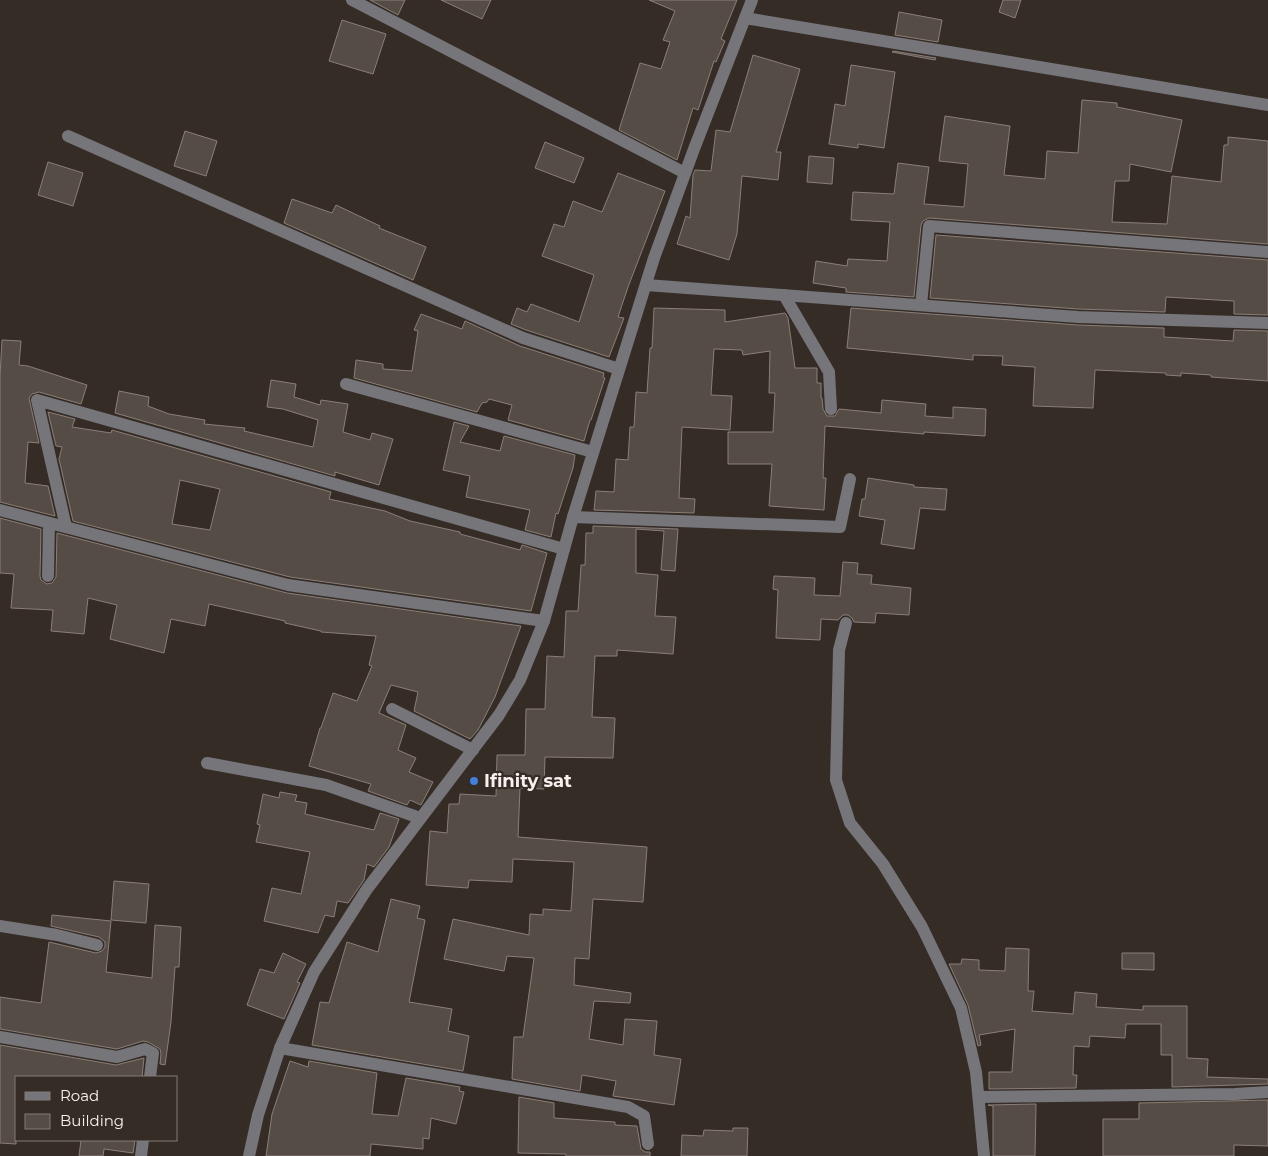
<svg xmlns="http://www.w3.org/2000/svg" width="1268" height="1156" font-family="Montserrat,sans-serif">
  <rect width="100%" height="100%" fill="#352c26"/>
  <g fill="#564c46" stroke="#8a7f78" fill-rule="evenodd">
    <path d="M 370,0 L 405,0 L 398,15 Z"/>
    <path d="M 441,0 L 491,0 L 482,19 Z"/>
    <path d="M 649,0 L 737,0 L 721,39 L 725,41 L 716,62 L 714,61 L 698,110 L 693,108 L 677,160 L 619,130 L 640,63 L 661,69 L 670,42 L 663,40 L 675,11 Z"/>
    <path d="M 1003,0 L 1021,0 L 1015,18 L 999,12 Z"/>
    <path d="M 899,12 L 942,20 L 938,42 L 895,35 Z"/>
    <path d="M 342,20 L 386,34 L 373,74 L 329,61 Z"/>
    <path d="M 893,51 L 936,58 L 935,60 L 892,52 Z"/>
    <path d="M 753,55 L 800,69 L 776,152 L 781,152 L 778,180 L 742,176 L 737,234 L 729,260 L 677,244 L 686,216 L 690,218 L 693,175 L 695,170 L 711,171 L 716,130 L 730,132 Z"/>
    <path d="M 851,65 L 895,72 L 884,148 L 858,144 L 858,148 L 829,144 L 835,104 L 845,106 Z"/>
    <path d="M 1082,100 L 1117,103 L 1117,107 L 1182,120 L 1171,172 L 1130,164 L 1129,181 L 1115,181 L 1112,222 L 1167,224 L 1172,176 L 1221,182 L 1224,145 L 1228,145 L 1228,137 L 1268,141 L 1268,244 L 929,218 L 923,221 L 921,225 L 914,297 L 846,292 L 846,288 L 813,283 L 816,261 L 847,266 L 848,259 L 887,261 L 890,222 L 851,220 L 853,192 L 894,194 L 898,163 L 929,167 L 924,204 L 964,207 L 968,164 L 939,161 L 945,116 L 1010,126 L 1004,175 L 1045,179 L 1047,151 L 1078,153 Z"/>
    <path d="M 185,131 L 217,141 L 206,176 L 174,166 Z"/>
    <path d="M 545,142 L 584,158 L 574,183 L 535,168 Z"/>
    <path d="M 809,156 L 834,158 L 832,184 L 807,182 Z"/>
    <path d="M 48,162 L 83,173 L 73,206 L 38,195 Z"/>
    <path d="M 618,173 L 665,191 L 628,287 L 618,317 L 624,318 L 609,357 L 526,330 L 511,324 L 517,308 L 527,312 L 531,304 L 579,322 L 594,275 L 542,256 L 554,224 L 564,227 L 573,201 L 602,212 Z"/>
    <path d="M 292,199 L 332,213 L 336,205 L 380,226 L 379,228 L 426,247 L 413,280 L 284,223 Z"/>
    <path d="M 936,235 L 1268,260 L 1268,315 L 1234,314 L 1234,301 L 1166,297 L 1165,312 L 1078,309 L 930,298 Z"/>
    <path d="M 654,308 L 725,310 L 725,322 L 785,313 L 788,318 L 795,368 L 817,368 L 817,383 L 821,383 L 821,398 L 822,398 L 823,409 L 827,416 L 835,416 L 839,409 L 881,413 L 882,400 L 926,404 L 925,416 L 953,418 L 953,407 L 986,409 L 985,436 L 924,432 L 924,434 L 825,426 L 823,478 L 826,478 L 824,510 L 769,506 L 772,464 L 728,464 L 728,432 L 773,432 L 775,393 L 769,393 L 770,351 L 743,355 L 742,350 L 714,349 L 711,395 L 732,396 L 730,430 L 682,427 L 679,498 L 695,499 L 694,513 L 594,510 L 596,491 L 614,492 L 616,459 L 628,460 L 630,427 L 634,427 L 636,392 L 647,393 L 650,348 L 652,348 Z"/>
    <path d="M 851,308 L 1078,325 L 1164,328 L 1164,337 L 1233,341 L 1234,330 L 1268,331 L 1268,381 L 1211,377 L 1211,375 L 1181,373 L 1181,376 L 1166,375 L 1166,373 L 1095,370 L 1093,408 L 1033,406 L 1035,367 L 1002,365 L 1003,356 L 973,355 L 973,360 L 847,348 Z"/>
    <path d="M 421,314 L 462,329 L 465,321 L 520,346 L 604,373 L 603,377 L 605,378 L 591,420 L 590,420 L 584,441 L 508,420 L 512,405 L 489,399 L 487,402 L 482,403 L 477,412 L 354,378 L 356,360 L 383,364 L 383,369 L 412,371 L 418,331 L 414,330 Z"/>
    <path d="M 2,340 L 21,341 L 19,365 L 28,366 L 87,385 L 81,404 L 39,392 L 32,394 L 29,398 L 39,443 L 28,442 L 25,483 L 48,486 L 55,516 L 0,502 L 0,376 Z"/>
    <path d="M 271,380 L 296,384 L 294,397 L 320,405 L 321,400 L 348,404 L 343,432 L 370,440 L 372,433 L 393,439 L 379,485 L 335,472 L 335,476 L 115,413 L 119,391 L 149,397 L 148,406 L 169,414 L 205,420 L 204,424 L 245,428 L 244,431 L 313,447 L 318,420 L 283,409 L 267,407 Z"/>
    <path d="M 48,412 L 75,419 L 72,427 L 111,433 L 112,430 L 331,492 L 329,499 L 385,511 L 410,521 L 460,532 L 460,534 L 520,550 L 522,545 L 547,553 L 531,611 L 290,577 L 73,521 L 59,459 L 62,447 L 56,446 ZM 180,480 L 220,489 L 210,530 L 172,524 Z"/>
    <path d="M 454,422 L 469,426 L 460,442 L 500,451 L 504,436 L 575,455 L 573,468 L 558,514 L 556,513 L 551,537 L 525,530 L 530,510 L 466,497 L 470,476 L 443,470 Z"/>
    <path d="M 868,478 L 914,485 L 914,487 L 947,489 L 945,510 L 920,508 L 914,549 L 881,544 L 885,520 L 859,516 L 862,499 L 865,499 Z"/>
    <path d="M 0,518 L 41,529 L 40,576 L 41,580 L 47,584 L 52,583 L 56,577 L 57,533 L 287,593 L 521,626 L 495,697 L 478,730 L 470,739 L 414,711 L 418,692 L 391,685 L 379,713 L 406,725 L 398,750 L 416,758 L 409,772 L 433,782 L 421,805 L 410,800 L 407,805 L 368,791 L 371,784 L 309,766 L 320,728 L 321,728 L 333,693 L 357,701 L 372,666 L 369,665 L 376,636 L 321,632 L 321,631 L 285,623 L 285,621 L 209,604 L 205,626 L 171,619 L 164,653 L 110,639 L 117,605 L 88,598 L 84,634 L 51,631 L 53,610 L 11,608 L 14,574 L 0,573 Z"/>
    <path d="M 593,526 L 678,529 L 675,571 L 661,570 L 664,531 L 636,529 L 636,573 L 658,575 L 655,616 L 676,617 L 673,654 L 617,650 L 617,656 L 595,656 L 592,717 L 615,718 L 613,758 L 545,757 L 544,789 L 520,788 L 518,837 L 647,847 L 643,902 L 593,899 L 589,959 L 575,958 L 574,985 L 631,993 L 630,1003 L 594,1001 L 589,1039 L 623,1045 L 625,1019 L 657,1021 L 654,1055 L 681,1059 L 674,1105 L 613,1096 L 616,1081 L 582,1075 L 580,1091 L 512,1079 L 514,1037 L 523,1037 L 534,958 L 507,956 L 504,971 L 444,959 L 453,919 L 529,935 L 530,914 L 543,915 L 543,909 L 571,911 L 574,862 L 513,859 L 512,882 L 469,880 L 468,888 L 426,885 L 430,831 L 447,833 L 449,804 L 459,804 L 460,794 L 496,796 L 497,755 L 525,755 L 526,709 L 545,709 L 547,656 L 564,657 L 566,611 L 578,611 L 581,565 L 585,565 L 586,533 L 593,533 Z"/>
    <path d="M 843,562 L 858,563 L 857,574 L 872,575 L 871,584 L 911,588 L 909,615 L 876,613 L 875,623 L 854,622 L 852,618 L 848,615 L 843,615 L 838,620 L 821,619 L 820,640 L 776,638 L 778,590 L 773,589 L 774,576 L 815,578 L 814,595 L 840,596 Z"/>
    <path d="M 280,792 L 297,795 L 295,801 L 307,803 L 305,814 L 374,830 L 380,813 L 399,819 L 389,847 L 374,867 L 367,864 L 364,880 L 348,903 L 337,901 L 334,917 L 325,915 L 318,933 L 264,921 L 272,888 L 301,894 L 310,852 L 256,842 L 260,825 L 257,824 L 263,794 L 279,798 Z"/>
    <path d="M 114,881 L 149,884 L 146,923 L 111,920 Z"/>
    <path d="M 391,899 L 420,906 L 417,918 L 425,920 L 409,1002 L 452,1009 L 448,1031 L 469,1036 L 463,1071 L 312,1045 L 320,1002 L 329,1003 L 347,942 L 378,952 Z"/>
    <path d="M 52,915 L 111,921 L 106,972 L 152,978 L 155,925 L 181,927 L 179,967 L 175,967 L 171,1022 L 165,1065 L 160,1064 L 161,1054 L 160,1049 L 148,1042 L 143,1041 L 117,1049 L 0,1029 L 0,997 L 41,1003 L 49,942 L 96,953 L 102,951 L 105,947 L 105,942 L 99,937 L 51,926 Z"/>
    <path d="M 1006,948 L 1029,949 L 1028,991 L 1034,991 L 1032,1011 L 1073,1014 L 1075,992 L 1097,994 L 1096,1007 L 1143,1010 L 1143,1006 L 1187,1006 L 1187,1058 L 1208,1059 L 1207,1077 L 1268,1079 L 1268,1084 L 1172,1087 L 1172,1055 L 1161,1055 L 1161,1024 L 1126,1024 L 1125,1038 L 1090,1036 L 1089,1047 L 1074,1046 L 1073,1075 L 1077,1075 L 1076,1088 L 989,1089 L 989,1072 L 1012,1072 L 1015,1029 L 979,1035 L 981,1045 L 978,1046 L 968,1005 L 949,964 L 961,964 L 962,959 L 979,960 L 979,970 L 1005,971 Z"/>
    <path d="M 283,953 L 306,964 L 297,982 L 300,983 L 284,1019 L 247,1005 L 260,969 L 274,973 Z"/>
    <path d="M 1122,953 L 1154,953 L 1154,970 L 1122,969 Z"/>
    <path d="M 0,1045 L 116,1065 L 144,1058 L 142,1077 L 16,1077 L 16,1144 L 0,1143 Z"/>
    <path d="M 290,1061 L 308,1067 L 309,1061 L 377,1073 L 372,1114 L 398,1116 L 406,1078 L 460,1087 L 459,1091 L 464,1092 L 456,1124 L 431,1118 L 429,1139 L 423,1138 L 423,1149 L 371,1144 L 370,1156 L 266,1156 L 272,1114 Z"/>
    <path d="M 519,1097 L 554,1103 L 554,1118 L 615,1122 L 615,1125 L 637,1126 L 641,1149 L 645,1152 L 650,1152 L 650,1156 L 566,1156 L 566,1154 L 518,1153 Z"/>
    <path d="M 1268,1100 L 1268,1146 L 1234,1145 L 1234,1156 L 1103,1156 L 1103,1119 L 1139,1119 L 1139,1103 Z"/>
    <path d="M 1036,1104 L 1035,1156 L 993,1156 L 993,1106 L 988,1105 Z"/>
    <path d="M 733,1128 L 748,1128 L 747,1156 L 681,1156 L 682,1135 L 703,1136 L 704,1130 L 733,1131 Z"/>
    <path d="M 81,1140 L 135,1140 L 133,1153 L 104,1149 L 103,1156 L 79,1156 Z"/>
  </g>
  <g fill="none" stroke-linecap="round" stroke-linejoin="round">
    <g stroke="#75757a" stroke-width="12">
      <path d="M 352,0 L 685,173"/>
      <path d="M 745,18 L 1268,105"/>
      <path d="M 68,136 L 523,338 L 619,369"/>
      <path d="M 646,285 L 1078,317 L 1268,323"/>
      <path d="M 784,295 L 829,372 L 831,409"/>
      <path d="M 921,305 L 929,226 L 1268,252"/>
      <path d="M 346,384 L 593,452"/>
      <path d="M 0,510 L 288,585 L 544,621"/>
      <path d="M 573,517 L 840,527 L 850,479"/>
      <path d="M 66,527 L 37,400 L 564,549"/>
      <path d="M 48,576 L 49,523"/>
      <path d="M 846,623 L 839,650 L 836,780 L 850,823 L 883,864 L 922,927 L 961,1008 L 976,1072 L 984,1156"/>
      <path d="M 392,709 L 473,750"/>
      <path d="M 207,763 L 326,785 L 420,818"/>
      <path d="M 0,926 L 57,935 L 97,945"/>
      <path d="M 0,1037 L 117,1057 L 145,1049 L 153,1053 L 150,1077"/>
      <path d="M 280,1048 L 628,1107 L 644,1116 L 648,1144"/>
      <path d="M 979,1097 L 1235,1094 L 1268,1092"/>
      <path d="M 141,1156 L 143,1140"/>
      <path d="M 249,1156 L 258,1115 L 280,1048 L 314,972 L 367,889 L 499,715 L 520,680 L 544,621 L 573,517 L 654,258 L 694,149 L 752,0"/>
    </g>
  </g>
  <circle fill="#3f7fe0" stroke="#352c26" stroke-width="2" cx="474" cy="781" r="5"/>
  <g text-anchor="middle" stroke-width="4.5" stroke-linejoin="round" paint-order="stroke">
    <g font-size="18" font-weight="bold" fill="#f7f0ed" stroke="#352c26" text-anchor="start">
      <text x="484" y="787">Ifinity sat</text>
    </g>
  </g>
  <rect x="15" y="1076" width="162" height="65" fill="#352c26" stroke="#837a76"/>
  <rect x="25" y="1092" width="25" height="8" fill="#75757a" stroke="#837a76"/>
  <text x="60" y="1101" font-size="15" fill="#f7f0ed">Road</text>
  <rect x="25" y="1114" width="25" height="15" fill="#564c46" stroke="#837a76"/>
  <text x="60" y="1126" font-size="15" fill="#f7f0ed">Building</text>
</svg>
